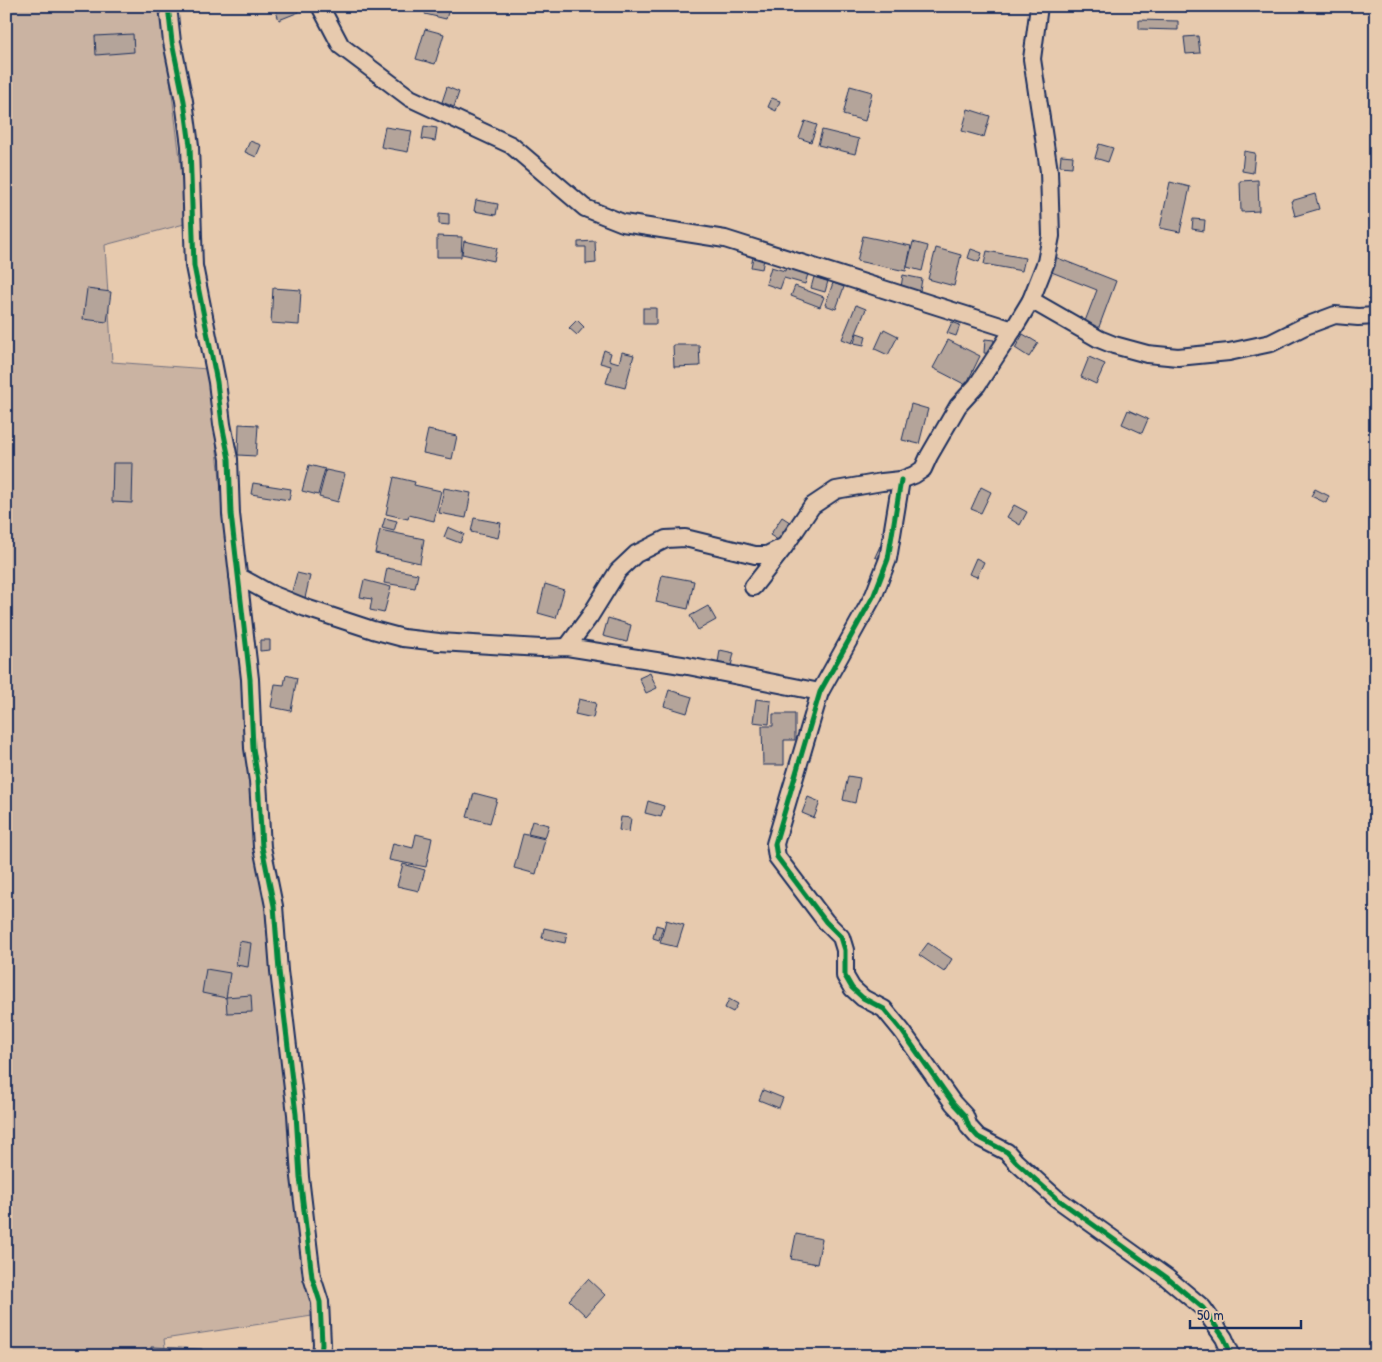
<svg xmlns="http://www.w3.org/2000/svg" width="1382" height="1362" font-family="'Patrick Hand',sans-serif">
  <rect width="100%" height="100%" fill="#e7caae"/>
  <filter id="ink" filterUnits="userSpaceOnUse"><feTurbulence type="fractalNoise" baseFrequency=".02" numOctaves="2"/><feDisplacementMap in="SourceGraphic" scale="10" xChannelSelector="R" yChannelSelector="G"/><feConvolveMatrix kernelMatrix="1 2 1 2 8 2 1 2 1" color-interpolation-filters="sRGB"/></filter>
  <g filter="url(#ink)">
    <path fill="#cab3a2" stroke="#727180" d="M 6,6 L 161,6 L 188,223 L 105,245 L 112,362 L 208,369 L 312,1316 L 164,1339 L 166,1356 L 6,1356 Z"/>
    <g fill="#b4a49a" stroke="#1b2f5e">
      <path d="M 274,6 L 297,6 L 299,12 L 279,20 Z"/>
      <path d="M 427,6 L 438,6 L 449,9 L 446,19 L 425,14 Z"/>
      <path d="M 1139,20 L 1178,21 L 1178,30 L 1139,29 Z"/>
      <path d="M 425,29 L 444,34 L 435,64 L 416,59 Z"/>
      <path d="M 133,34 L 134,52 L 96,55 L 95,36 Z"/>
      <path d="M 1198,36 L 1200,53 L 1186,54 L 1184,37 Z"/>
      <path d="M 850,86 L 872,92 L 865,121 L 843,115 Z"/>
      <path d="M 447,87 L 459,92 L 454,107 L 442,102 Z"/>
      <path d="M 772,98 L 780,101 L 776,111 L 768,107 Z"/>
      <path d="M 968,109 L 990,116 L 984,137 L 962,131 Z"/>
      <path d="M 805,121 L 817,125 L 811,142 L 799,138 Z"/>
      <path d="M 424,126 L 437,128 L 435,141 L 422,139 Z"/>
      <path d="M 385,127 L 412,131 L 408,152 L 381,147 Z"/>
      <path d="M 822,130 L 859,139 L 855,154 L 818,145 Z"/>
      <path d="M 250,141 L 261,145 L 256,157 L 245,152 Z"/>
      <path d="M 1099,144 L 1113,148 L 1108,162 L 1095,158 Z"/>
      <path d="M 1244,151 L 1255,153 L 1253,173 L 1242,171 Z"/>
      <path d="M 1061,155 L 1073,156 L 1072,167 L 1060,166 Z"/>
      <path d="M 1258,180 L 1259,211 L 1241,212 L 1240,181 Z"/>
      <path d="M 1170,182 L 1190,187 L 1180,232 L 1160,228 Z"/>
      <path d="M 1315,194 L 1319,209 L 1295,216 L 1291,201 Z"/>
      <path d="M 476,200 L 498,204 L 496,215 L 474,211 Z"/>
      <path d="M 439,213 L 449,214 L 449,225 L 439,224 Z"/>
      <path d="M 1193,219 L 1205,220 L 1204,231 L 1192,229 Z"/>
      <path d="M 437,236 L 462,237 L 461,257 L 437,257 Z"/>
      <path d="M 863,236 L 911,246 L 906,271 L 857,261 Z"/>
      <path d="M 464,241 L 497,248 L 494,261 L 462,254 Z"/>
      <path d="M 595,241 L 596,263 L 586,264 L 586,247 L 578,247 L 578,242 Z"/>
      <path d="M 913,242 L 928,246 L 922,271 L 907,267 Z"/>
      <path d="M 936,248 L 961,255 L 954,286 L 928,279 Z"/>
      <path d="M 971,249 L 982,253 L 979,262 L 968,258 Z"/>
      <path d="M 987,251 L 1025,258 L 1022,271 L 984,264 Z"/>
      <path d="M 753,257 L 764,259 L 762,269 L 751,267 Z"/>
      <path d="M 1055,257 L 1116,281 L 1096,335 L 1082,329 L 1097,290 L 1049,271 Z"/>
      <path d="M 771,267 L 785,271 L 786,267 L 808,274 L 805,284 L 784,278 L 780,289 L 766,284 Z"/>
      <path d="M 903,275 L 922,279 L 920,291 L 901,287 Z"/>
      <path d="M 814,277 L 828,281 L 825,292 L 811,288 Z"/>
      <path d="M 833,283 L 844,287 L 836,309 L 825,305 Z"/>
      <path d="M 795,286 L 824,297 L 820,307 L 791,296 Z"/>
      <path d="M 273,288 L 301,290 L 299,325 L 271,323 Z"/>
      <path d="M 87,289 L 111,292 L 107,322 L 83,319 Z"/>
      <path d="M 856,305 L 866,309 L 852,343 L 842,339 Z"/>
      <rect x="643" y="308" width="13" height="16"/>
      <path d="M 577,320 L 584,327 L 577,335 L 569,328 Z"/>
      <path d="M 952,322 L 960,325 L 956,336 L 947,333 Z"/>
      <path d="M 884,329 L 898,336 L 888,355 L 875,349 Z"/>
      <path d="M 857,333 L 866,336 L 864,345 L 854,343 Z"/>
      <path d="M 1023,334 L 1038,343 L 1029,357 L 1015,348 Z"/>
      <path d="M 985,339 L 994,340 L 993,354 L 984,353 Z"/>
      <path d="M 948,340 L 980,356 L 966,385 L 933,368 Z"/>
      <path d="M 673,345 L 699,345 L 700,366 L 674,367 Z"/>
      <path d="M 604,350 L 611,353 L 609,360 L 619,363 L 622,352 L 634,355 L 625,388 L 606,383 L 611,366 L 600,363 Z"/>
      <path d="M 1089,357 L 1105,364 L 1096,384 L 1081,377 Z"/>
      <path d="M 911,404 L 928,409 L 919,444 L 902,440 Z"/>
      <path d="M 1128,410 L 1148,419 L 1142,433 L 1122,424 Z"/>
      <path d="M 239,424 L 258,425 L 256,456 L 238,455 Z"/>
      <path d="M 428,430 L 457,436 L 452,459 L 423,453 Z"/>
      <path d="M 113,463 L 133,463 L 132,503 L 112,502 Z"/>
      <path d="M 309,465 L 325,469 L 318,495 L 302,491 Z"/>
      <path d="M 326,470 L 345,474 L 338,502 L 319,497 Z"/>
      <path d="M 394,477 L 415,482 L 414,485 L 441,491 L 434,521 L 409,515 L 408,519 L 386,514 Z"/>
      <path d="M 253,483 L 291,489 L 289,500 L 251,494 Z"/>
      <path d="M 981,487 L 991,492 L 981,513 L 971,509 Z"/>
      <path d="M 444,488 L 471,493 L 466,518 L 439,513 Z"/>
      <path d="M 1315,489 L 1329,496 L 1326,503 L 1311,496 Z"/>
      <path d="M 1014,505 L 1027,512 L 1020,525 L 1007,517 Z"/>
      <path d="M 782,517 L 796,526 L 784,544 L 770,535 Z"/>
      <path d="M 385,518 L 397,521 L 394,531 L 382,528 Z"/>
      <path d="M 474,518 L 501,523 L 498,538 L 471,532 Z"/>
      <path d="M 448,527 L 464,534 L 460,543 L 444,537 Z"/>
      <path d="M 380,530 L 424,539 L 420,563 L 375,553 Z"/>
      <path d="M 880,546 L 889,550 L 884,561 L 875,557 Z"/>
      <path d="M 976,558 L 984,562 L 977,577 L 969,574 Z"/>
      <path d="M 387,568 L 418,574 L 415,588 L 384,583 Z"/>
      <path d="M 297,573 L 310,576 L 305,598 L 291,595 Z"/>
      <path d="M 662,575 L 694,581 L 688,609 L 656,602 Z"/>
      <path d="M 364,580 L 391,587 L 384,613 L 370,610 L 372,599 L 360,597 Z"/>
      <path d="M 545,584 L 564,590 L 556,618 L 538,613 Z"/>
      <path d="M 708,606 L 716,620 L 698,630 L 690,616 Z"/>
      <path d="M 608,618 L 631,625 L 627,642 L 603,636 Z"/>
      <path d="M 260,640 L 270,640 L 270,650 L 260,651 Z"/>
      <path d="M 720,650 L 734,653 L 731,666 L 718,663 Z"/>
      <path d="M 650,673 L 657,688 L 646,693 L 639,678 Z"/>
      <path d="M 286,675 L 297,678 L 291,711 L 271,707 L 275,684 L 284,685 Z"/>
      <path d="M 669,690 L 692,697 L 687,713 L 664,706 Z"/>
      <path d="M 579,699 L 596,703 L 593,718 L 575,714 Z"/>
      <path d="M 756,699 L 771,701 L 769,724 L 753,722 Z"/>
      <path d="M 773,714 L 795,714 L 795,740 L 784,740 L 784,765 L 763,765 L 762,726 L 773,726 Z"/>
      <path d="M 848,776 L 860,778 L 855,803 L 843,800 Z"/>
      <path d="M 474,793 L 497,799 L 490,823 L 467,817 Z"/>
      <path d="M 808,797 L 820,802 L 814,818 L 802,813 Z"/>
      <path d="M 648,801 L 664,806 L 661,817 L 645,813 Z"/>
      <path d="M 621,817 L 631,818 L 629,832 L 619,830 Z"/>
      <path d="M 532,821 L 549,825 L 545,838 L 528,834 Z"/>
      <path d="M 416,834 L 432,838 L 426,867 L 389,860 L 393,843 L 413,848 Z"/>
      <path d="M 523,834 L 545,839 L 536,874 L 514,868 Z"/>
      <path d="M 403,864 L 425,870 L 419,891 L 397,886 Z"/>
      <path d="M 666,920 L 684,925 L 677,947 L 660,943 Z"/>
      <path d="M 656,925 L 663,927 L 659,940 L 653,938 Z"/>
      <path d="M 544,928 L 567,933 L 565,943 L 542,938 Z"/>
      <path d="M 239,941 L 251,943 L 248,967 L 236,965 Z"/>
      <path d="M 928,943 L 952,959 L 944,972 L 919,955 Z"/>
      <path d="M 206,969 L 230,973 L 226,998 L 202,993 Z"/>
      <path d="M 251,995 L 252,1012 L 227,1013 L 226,997 Z"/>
      <path d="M 729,999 L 738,1004 L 733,1012 L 725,1008 Z"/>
      <path d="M 763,1090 L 783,1098 L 779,1108 L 759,1100 Z"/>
      <path d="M 796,1234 L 822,1239 L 817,1264 L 791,1259 Z"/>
      <path d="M 588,1279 L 605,1295 L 586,1316 L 569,1300 Z"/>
      <path d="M 151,1347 L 202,1349 L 202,1356 L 151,1356 Z"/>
    </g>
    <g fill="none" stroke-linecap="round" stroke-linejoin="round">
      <g stroke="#1b2f5e" stroke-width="20">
        <g id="minor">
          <path d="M 168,6 L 172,42 L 184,101 L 190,146 L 194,266 L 217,382 L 222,424 L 229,459 L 231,514 L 250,679 L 253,748 L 258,781 L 262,847 L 274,906 L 279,971 L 296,1114 L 300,1177 L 312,1277 L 320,1302 L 322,1344 L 321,1356"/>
          <path d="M 320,6 L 341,46 L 410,98 L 511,145 L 585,208 L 623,223 L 725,239 L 1013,330"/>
          <path d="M 1031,300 L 1099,339 L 1114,345 L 1147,354 L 1178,357 L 1229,352 L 1271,343 L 1303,327 L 1335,315 L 1358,317 L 1376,316"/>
          <path d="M 901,480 L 888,559 L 874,595 L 820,692 L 775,844 L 777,857 L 826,922 L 841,937 L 845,950 L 845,976 L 852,988 L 863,998 L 884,1009 L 902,1031 L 953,1103 L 965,1116 L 969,1127 L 978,1137 L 1007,1152 L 1016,1162 L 1056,1198 L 1166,1277 L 1203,1308 L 1224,1338 L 1232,1356"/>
          <path d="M 238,576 L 269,593 L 306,608 L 373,630 L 403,638 L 439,642 L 541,648 L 567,647 L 688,666 L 820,692"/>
          <path d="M 753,587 L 785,546 L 812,506 L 836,490 L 882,482 L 901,480 L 914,475 L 923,469 L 929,456 L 958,406 L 977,385 L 1013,330 L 1031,300 L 1046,262 L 1051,236 L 1049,171 L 1032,59 L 1039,6"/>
          <path d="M 567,647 L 590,616 L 618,571 L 636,554 L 666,539 L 685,538 L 755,555 L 767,555 L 783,547"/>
        </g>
      </g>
      <use href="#minor" stroke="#e7caae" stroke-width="16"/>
      <g stroke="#e7caae" stroke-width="8">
        <g id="cycleway">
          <path d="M 168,6 L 172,42 L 184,101 L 190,146 L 194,266 L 217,382 L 222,424 L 229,459 L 231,514 L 250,679 L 253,748 L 258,781 L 262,847 L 274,906 L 279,971 L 296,1114 L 300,1177 L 312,1277 L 320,1302 L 322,1344 L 321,1356"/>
          <path d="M 901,480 L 888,559 L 874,595 L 820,692 L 775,844 L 777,857 L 826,922 L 841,937 L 845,950 L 845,976 L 852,988 L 863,998 L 884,1009 L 902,1031 L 953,1103 L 965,1116 L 969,1127 L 978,1137 L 1007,1152 L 1016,1162 L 1056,1198 L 1166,1277 L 1203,1308 L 1224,1338 L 1232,1356"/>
        </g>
      </g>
      <use href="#cycleway" stroke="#00873e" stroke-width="5"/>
    </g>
  </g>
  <rect width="1382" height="1362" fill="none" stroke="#e7caae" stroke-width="25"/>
  <rect x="12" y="12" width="1357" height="1337" fill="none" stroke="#1b2f5e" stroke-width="2" filter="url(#ink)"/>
  <path d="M1190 1320v8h111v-8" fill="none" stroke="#1b2f5e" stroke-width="2.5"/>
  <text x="1197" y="1320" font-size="15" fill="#1b2f5e" stroke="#e7caae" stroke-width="4" paint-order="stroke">50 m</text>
</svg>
